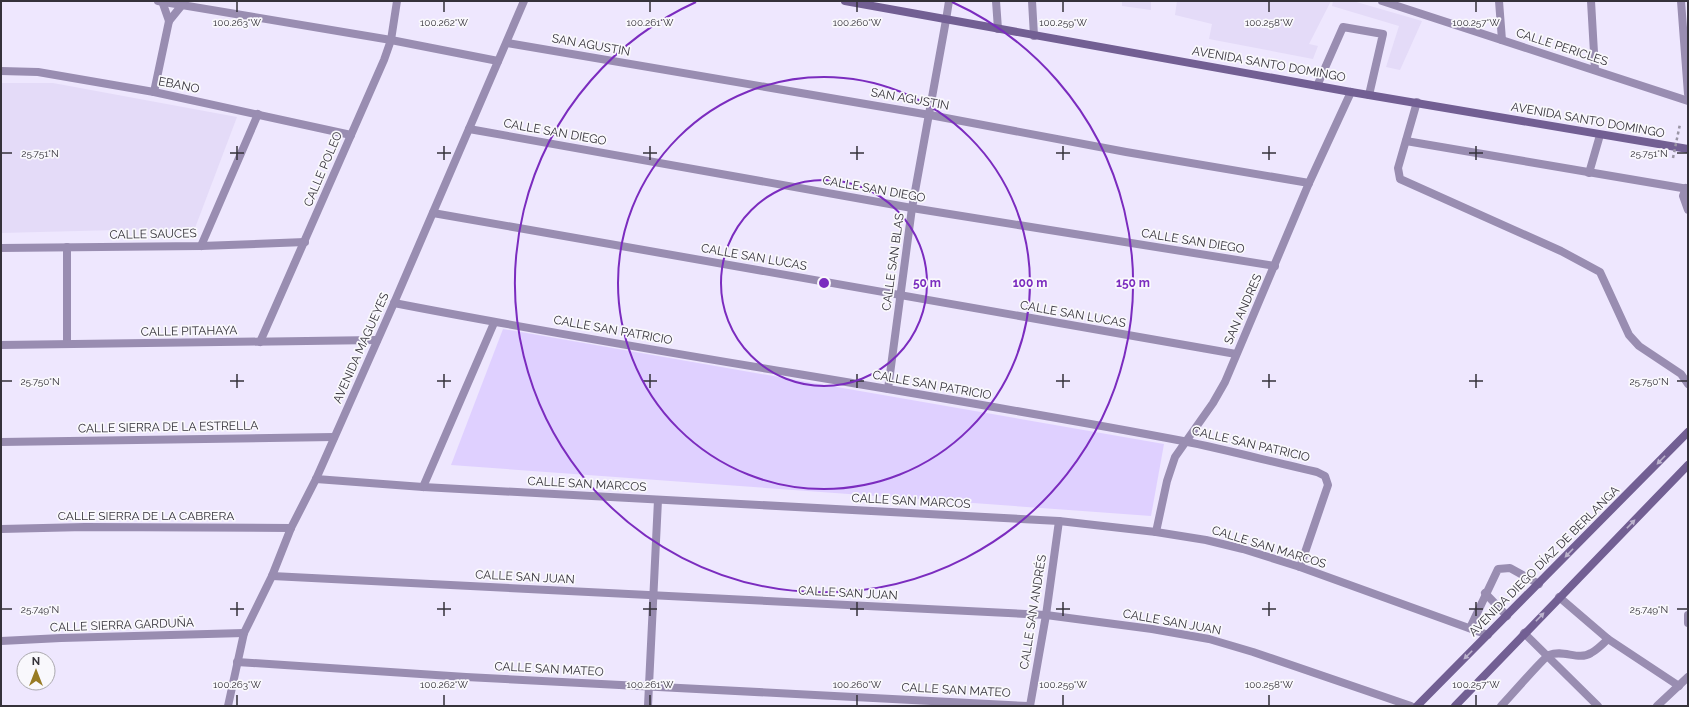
<svg xmlns="http://www.w3.org/2000/svg" width="1689" height="707" font-family="Raleway,sans-serif">
  <rect width="100%" height="100%" fill="#eee7fe"/>
  <g fill="#e4dbf8">
    <path d="M 1122,1 L 1151,1 L 1151,10 L 1122,6 Z"/>
    <path d="M 1177,1 L 1331,1 L 1309,44 L 1318,46 L 1313,59 L 1209,39 L 1212,24 L 1175,15 Z"/>
    <path d="M 1333,1 L 1353,1 L 1422,21 L 1400,70 L 1386,67 L 1399,26 L 1332,6 Z"/>
    <path d="M 1,83 L 53,83 L 237,117 L 195,228 L 1,233 Z"/>
  </g>
  <path fill="#dfd0ff" d="M 503,329 L 1164,444 L 1151,516 L 451,465 Z"/>
  <g fill="none" stroke-linecap="round" stroke-linejoin="round">
    <g stroke="#998db1" stroke-width="8">
      <path d="M 996,1 L 998,29"/>
      <path d="M 946,20 L 949,1"/>
      <path d="M 1317,86 L 1343,27 L 1383,34 L 1369,95"/>
      <path d="M 1417,102 L 1398,168 L 1400,179 L 1561,251 L 1600,272 L 1629,335 L 1639,346 L 1681,374 L 1688,384"/>
      <path d="M 1406,141 L 1688,189"/>
      <path d="M 1589,173 L 1600,135"/>
      <path d="M 1686,188 L 1683,196 L 1688,210"/>
      <path d="M 1485,593 L 1507,616"/>
      <path d="M 1559,597 L 1608,639 L 1679,686"/>
      <path d="M 1470,628 L 1498,569 L 1510,568 L 1539,584"/>
      <path d="M 1524,633 L 1598,706"/>
      <path d="M 1501,706 C 1509,698 1544,657 1549,655 C 1564,649 1578,661 1591,653 C 1597,650 1603,644 1608,639"/>
      <path d="M 1657,706 L 1688,677"/>
    </g>
    <g stroke="#998db1" stroke-width="8">
      <path d="M 158,1 L 391,40 L 498,61"/>
      <path d="M 162,1 L 169,21"/>
      <path d="M 1032,1 L 1034,36"/>
      <path d="M 1382,1 L 1688,101"/>
      <path d="M 1499,1 L 1502,40"/>
      <path d="M 1591,1 L 1595,70"/>
      <path d="M 1681,1 L 1688,94"/>
      <path d="M 507,43 L 930,115 L 1126,152 L 1309,183"/>
      <path d="M 1,71 L 38,72 L 154,92 L 351,135"/>
      <path d="M 154,92 L 169,21 L 182,5 L 183,2"/>
      <path d="M 469,129 L 912,208 L 1275,266"/>
      <path d="M 433,213 L 1236,354"/>
      <path d="M 201,246 L 258,114"/>
      <path d="M 67,247 L 67,344"/>
      <path d="M 1,248 L 201,246 L 305,242"/>
      <path d="M 394,303 C 656,354 921,391 1183,441 C 1228,450 1272,462 1317,472 L 1325,476 L 1328,485 L 1300,567"/>
      <path d="M 260,342 L 384,60 L 391,40 L 397,1"/>
      <path d="M 1,345 L 377,340"/>
      <path d="M 888,389 L 912,208 L 946,20"/>
      <path d="M 1,442 L 334,437"/>
      <path d="M 316,479 L 423,487 L 1059,521 L 1156,532 L 1206,540 L 1243,549 L 1300,567 L 1488,635"/>
      <path d="M 423,487 L 494,323"/>
      <path d="M 1,529 L 85,527 L 291,528"/>
      <path d="M 1156,532 L 1167,481 L 1175,457 L 1213,403 L 1225,382 L 1309,183 L 1351,92"/>
      <path d="M 272,576 L 1046,615 L 1152,629 L 1209,639 L 1253,652 L 1411,706"/>
      <path d="M 1688,615 L 1688,623"/>
      <path d="M 1,641 L 61,638 L 244,633"/>
      <path d="M 237,662 L 466,677 L 1028,706"/>
      <path d="M 228,706 L 244,633 L 272,576 L 291,528 L 316,479 L 394,303 L 524,1"/>
      <path d="M 648,706 L 658,500"/>
      <path d="M 1030,706 L 1046,615 L 1059,521"/>
    </g>
    <g stroke="#725f93" stroke-width="8">
      <path d="M 845,1 L 1351,92 L 1688,149"/>
      <path d="M 1417,706 L 1688,432"/>
      <path d="M 1455,706 L 1688,465"/>
    </g>
    <path stroke="#9a95a5" stroke-width="2.5" stroke-dasharray="3 3" stroke-linecap="butt" d="M 1673,158 L 1680,124"/>
  </g>
  <defs><path id="oneway-solid" d="M-6-.8H1V-3.2L6.5 0L1 3.2V.8H-6Z"/></defs>
  <g fill="#bcb3cd">
    <use href="#oneway-solid" transform="translate(1661 460) rotate(134)"/>
    <use href="#oneway-solid" transform="translate(1631 524) rotate(-46)"/>
    <use href="#oneway-solid" transform="translate(1569 553) rotate(134)"/>
    <use href="#oneway-solid" transform="translate(1540 617) rotate(-46)"/>
    <use href="#oneway-solid" transform="translate(1468 655) rotate(135)"/>
  </g>
  <path fill="none" stroke="#35323a" stroke-width="1.5" d="M 237,2 L 237,12M 444,2 L 444,12M 650,2 L 650,12M 857,2 L 857,12M 1063,2 L 1063,12M 1269,2 L 1269,12M 1476,2 L 1476,12M 237,146 L 237,160M 444,146 L 444,160M 650,146 L 650,160M 857,146 L 857,160M 1063,146 L 1063,160M 1269,146 L 1269,160M 1476,146 L 1476,160M 2,153 L 12,153M 230,153 L 244,153M 437,153 L 451,153M 643,153 L 657,153M 850,153 L 864,153M 1056,153 L 1070,153M 1262,153 L 1276,153M 1469,153 L 1483,153M 1677,153 L 1687,153M 237,374 L 237,388M 444,374 L 444,388M 650,374 L 650,388M 857,374 L 857,388M 1063,374 L 1063,388M 1269,374 L 1269,388M 1476,374 L 1476,388M 2,381 L 12,381M 230,381 L 244,381M 437,381 L 451,381M 643,381 L 657,381M 850,381 L 864,381M 1056,381 L 1070,381M 1262,381 L 1276,381M 1469,381 L 1483,381M 1677,381 L 1687,381M 237,602 L 237,616M 444,602 L 444,616M 650,602 L 650,616M 857,602 L 857,616M 1063,602 L 1063,616M 1269,602 L 1269,616M 1476,602 L 1476,616M 2,609 L 12,609M 230,609 L 244,609M 437,609 L 451,609M 643,609 L 657,609M 850,609 L 864,609M 1056,609 L 1070,609M 1262,609 L 1276,609M 1469,609 L 1483,609M 1677,609 L 1687,609M 237,695 L 237,705M 444,695 L 444,705M 650,695 L 650,705M 857,695 L 857,705M 1063,695 L 1063,705M 1269,695 L 1269,705M 1476,695 L 1476,705"/>
  <g fill="none" stroke="#7b2cbf" stroke-width="2">
    <circle cx="824" cy="283" r="103"/>
    <circle cx="824" cy="283" r="206"/>
    <path d="M952 2A309 309 0 1 1 696 2"/>
  </g>
  <g text-anchor="middle" stroke-width="3.5" stroke-linejoin="round" paint-order="stroke">
    <g font-size="12" fill="#35323a" stroke="#f9f8fc">
      <text transform="translate(591 45) rotate(10)" y="4">SAN AGUSTIN</text>
      <text transform="translate(1562 47) rotate(18)" y="4">CALLE PERICLES</text>
      <text transform="translate(1269 64) rotate(10)" y="4">AVENIDA SANTO DOMINGO</text>
      <text transform="translate(179 85) rotate(11)" y="4">EBANO</text>
      <text transform="translate(910 99) rotate(10)" y="4">SAN AGUSTIN</text>
      <text transform="translate(1588 120) rotate(10)" y="4">AVENIDA SANTO DOMINGO</text>
      <text transform="translate(555 132) rotate(10)" y="4">CALLE SAN DIEGO</text>
      <text transform="translate(323 169) rotate(-67)" y="4">CALLE POLEO</text>
      <text transform="translate(874 189) rotate(10)" y="4">CALLE SAN DIEGO</text>
      <text transform="translate(153 234) rotate(-1)" y="4">CALLE SAUCES</text>
      <text transform="translate(1193 241) rotate(9)" y="4">CALLE SAN DIEGO</text>
      <text transform="translate(754 257) rotate(10)" y="4">CALLE SAN LUCAS</text>
      <text transform="translate(893 262) rotate(-82)" y="4">CALLE SAN BLAS</text>
      <text transform="translate(1243 309) rotate(-66)" y="4">SAN ANDRES</text>
      <text transform="translate(1073 314) rotate(10)" y="4">CALLE SAN LUCAS</text>
      <text transform="translate(613 330) rotate(10)" y="4">CALLE SAN PATRICIO</text>
      <text transform="translate(189 331) rotate(-1)" y="4">CALLE PITAHAYA</text>
      <text transform="translate(361 348) rotate(-66)" y="4">AVENIDA MAGUEYES</text>
      <text transform="translate(932 385) rotate(10)" y="4">CALLE SAN PATRICIO</text>
      <text transform="translate(168 427) rotate(-1)" y="4">CALLE SIERRA DE LA ESTRELLA</text>
      <text transform="translate(1251 444) rotate(13)" y="4">CALLE SAN PATRICIO</text>
      <text transform="translate(587 484) rotate(3)" y="4">CALLE SAN MARCOS</text>
      <text transform="translate(911 501) rotate(3)" y="4">CALLE SAN MARCOS</text>
      <text x="146" y="520">CALLE SIERRA DE LA CABRERA</text>
      <text transform="translate(1269 547) rotate(17)" y="4">CALLE SAN MARCOS</text>
      <text transform="translate(1544 561) rotate(-45)" y="4">AVENIDA DIEGO DÍAZ DE BERLANGA</text>
      <text transform="translate(525 577) rotate(3)" y="4">CALLE SAN JUAN</text>
      <text transform="translate(848 593) rotate(3)" y="4">CALLE SAN JUAN</text>
      <text transform="translate(1033 612) rotate(-81)" y="4">CALLE SAN ANDRÉS</text>
      <text transform="translate(1172 622) rotate(10)" y="4">CALLE SAN JUAN</text>
      <text transform="translate(122 625) rotate(-2)" y="4">CALLE SIERRA GARDUÑA</text>
      <text transform="translate(549 669) rotate(3)" y="4">CALLE SAN MATEO</text>
      <text transform="translate(956 690) rotate(3)" y="4">CALLE SAN MATEO</text>
    </g>
  </g>
  <g font-size="10" text-anchor="middle" fill="#35323a" stroke="#f9f8fc" stroke-width="3.5" stroke-linejoin="round" paint-order="stroke">
    <text x="237" y="26">100.263°W</text>
    <text x="444" y="26">100.262°W</text>
    <text x="650" y="26">100.261°W</text>
    <text x="857" y="26">100.260°W</text>
    <text x="1063" y="26">100.259°W</text>
    <text x="1269" y="26">100.258°W</text>
    <text x="1476" y="26">100.257°W</text>
    <text x="40" y="157">25.751°N</text>
    <text x="1649" y="157">25.751°N</text>
    <text x="40" y="385">25.750°N</text>
    <text x="1649" y="385">25.750°N</text>
    <text x="40" y="613">25.749°N</text>
    <text x="1649" y="613">25.749°N</text>
    <text x="237" y="688">100.263°W</text>
    <text x="444" y="688">100.262°W</text>
    <text x="650" y="688">100.261°W</text>
    <text x="857" y="688">100.260°W</text>
    <text x="1063" y="688">100.259°W</text>
    <text x="1269" y="688">100.258°W</text>
    <text x="1476" y="688">100.257°W</text>
  </g>
  <circle cx="824" cy="283" r="6" fill="#7b2cbf" stroke="#f9f8fc" stroke-width="2"/>
  <g font-size="12" text-anchor="middle" font-weight="bold" fill="#7b2cbf" stroke="#f9f8fc" stroke-width="3.5" stroke-linejoin="round" paint-order="stroke">
    <text x="927" y="287">50 m</text>
    <text x="1030" y="287">100 m</text>
    <text x="1133" y="287">150 m</text>
  </g>
  <rect width="1689" height="707" fill="none" stroke="#35323a" stroke-width="4"/>
  <g transform="translate(36 671)"><circle r="19" fill="#f9f8fc" stroke="#aba9ae"/>
  <path d="M0-3L7 15L0 10L-7 15Z" fill="#987b24"/>
  <text y="-6" font-size="11" font-weight="bold" text-anchor="middle" fill="#35323a">N</text>
  </g>
</svg>
